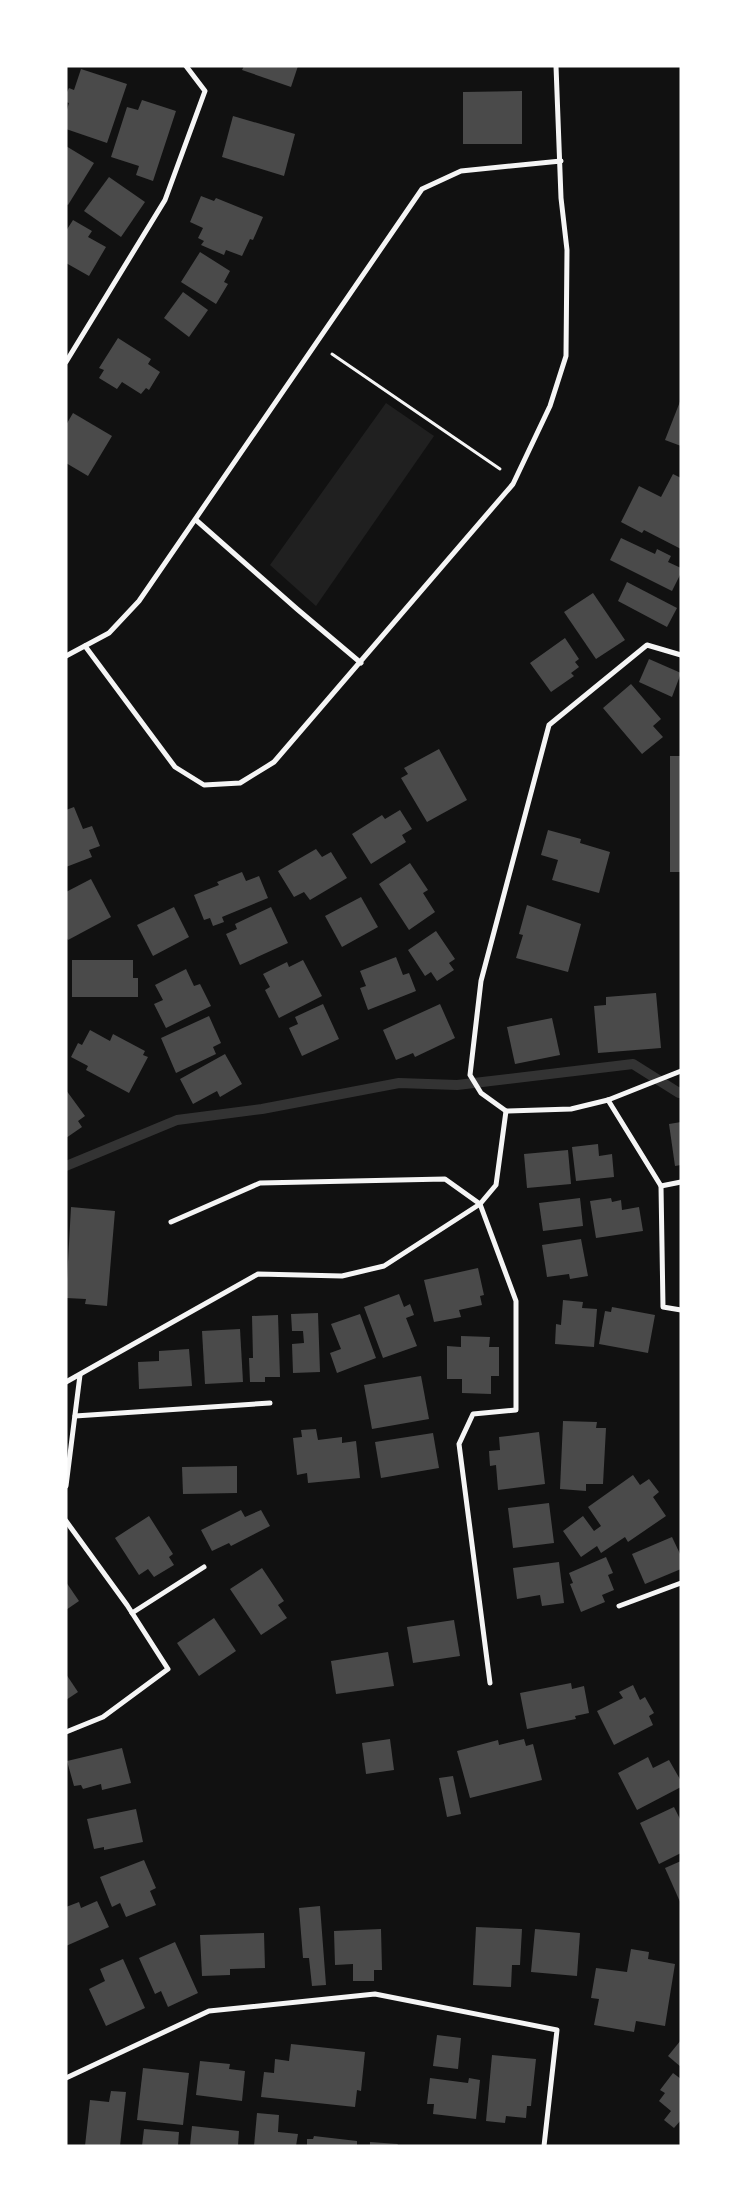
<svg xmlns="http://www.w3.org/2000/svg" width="747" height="2212" font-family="Poppins,sans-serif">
  <rect width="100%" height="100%" fill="#111"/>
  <path fill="#202020" d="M 386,403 L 434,436 L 316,606 L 270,565 Z"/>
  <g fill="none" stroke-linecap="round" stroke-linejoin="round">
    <path stroke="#333" stroke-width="10" d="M 66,1166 L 177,1120 L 262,1109 L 399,1083 L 457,1085 L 633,1064 L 679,1093 L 681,1092"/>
  </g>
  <g fill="#4a4a4a">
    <path d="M 244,66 L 298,66 L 291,87 L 242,70 Z"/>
    <path d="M 81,69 L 127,84 L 107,143 L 66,129 L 66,113 L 69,103 L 66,102 L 66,94 L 69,88 L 74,90 Z"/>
    <path d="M 522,91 L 522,144 L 463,144 L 463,92 Z"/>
    <path d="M 142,100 L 176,111 L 153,181 L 136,175 L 139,166 L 111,157 L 127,107 L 138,110 Z"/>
    <path d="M 233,116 L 295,134 L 284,176 L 222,157 Z"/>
    <path d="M 66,146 L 94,163 L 68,205 L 66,204 Z"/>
    <path d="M 109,177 L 145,202 L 121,237 L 84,211 Z"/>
    <path d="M 201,196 L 214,201 L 216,198 L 263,217 L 253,240 L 250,239 L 242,256 L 226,250 L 224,255 L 201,245 L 204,241 L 198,238 L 203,228 L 190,222 Z"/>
    <path d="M 73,220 L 92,231 L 88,237 L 106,247 L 89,276 L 66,263 L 66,231 Z"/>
    <path d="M 200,252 L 230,271 L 224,282 L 228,284 L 216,304 L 181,282 Z"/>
    <path d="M 183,292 L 208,310 L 189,337 L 164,318 Z"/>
    <path d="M 118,338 L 151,359 L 148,364 L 160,372 L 149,390 L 146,388 L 141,394 L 122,382 L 117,389 L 99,378 L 104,370 L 99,368 Z"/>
    <path d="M 681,399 L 681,446 L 665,440 Z"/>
    <path d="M 73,413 L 112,436 L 88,476 L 66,463 L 66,425 Z"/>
    <path d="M 673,474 L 681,478 L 681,549 L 644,530 L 642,533 L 621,522 L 639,486 L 661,497 Z"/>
    <path d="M 621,538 L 655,554 L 657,549 L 671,556 L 668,562 L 681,568 L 681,573 L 672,591 L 610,560 Z"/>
    <path d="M 627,582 L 677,608 L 667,627 L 618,601 Z"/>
    <path d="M 593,593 L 625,640 L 596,659 L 564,612 Z"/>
    <path d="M 565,638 L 579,659 L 575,662 L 579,667 L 571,673 L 574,676 L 551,692 L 530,663 Z"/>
    <path d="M 649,659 L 681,673 L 672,697 L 639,682 Z"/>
    <path d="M 631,684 L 661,719 L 653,726 L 663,737 L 642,754 L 603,708 Z"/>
    <path d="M 439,749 L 467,800 L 427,822 L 401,778 L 408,774 L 404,768 Z"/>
    <rect x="670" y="756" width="11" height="116"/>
    <path d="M 74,807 L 83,829 L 92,826 L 100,846 L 89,850 L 92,857 L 66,867 L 66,810 Z"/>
    <path d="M 400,810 L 412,829 L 402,835 L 406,842 L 371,864 L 352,834 L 382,815 L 385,819 Z"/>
    <path d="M 548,830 L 581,839 L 580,843 L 610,852 L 599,893 L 552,880 L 558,860 L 541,855 Z"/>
    <path d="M 316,849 L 322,857 L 331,852 L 347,878 L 310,900 L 304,892 L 294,897 L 278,871 Z"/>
    <path d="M 410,863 L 428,890 L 423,893 L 435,912 L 409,930 L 379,884 Z"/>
    <path d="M 242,872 L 246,881 L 259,876 L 268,898 L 222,917 L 224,922 L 213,926 L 210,918 L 204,920 L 194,895 L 219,885 L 217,882 Z"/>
    <path d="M 91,879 L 111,917 L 68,940 L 66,937 L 66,892 Z"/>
    <path d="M 361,897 L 378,927 L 342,947 L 325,916 Z"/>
    <path d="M 527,905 L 581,924 L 568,972 L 516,958 L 523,935 L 519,934 Z"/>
    <path d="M 174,907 L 189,937 L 153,956 L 137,925 Z"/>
    <path d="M 271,907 L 288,943 L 240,965 L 226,934 L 237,929 L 235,924 Z"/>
    <path d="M 436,931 L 455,959 L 449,963 L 454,970 L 437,981 L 431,972 L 425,976 L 408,950 Z"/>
    <path d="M 396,957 L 403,975 L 409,973 L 416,991 L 368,1010 L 360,988 L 366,986 L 360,971 Z"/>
    <path d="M 72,960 L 133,960 L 133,978 L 138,978 L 138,997 L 72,997 Z"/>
    <path d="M 303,960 L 322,996 L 279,1018 L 265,990 L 270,987 L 263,974 L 287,962 L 289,967 Z"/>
    <path d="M 186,969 L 194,986 L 200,984 L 211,1006 L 166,1028 L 154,1004 L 163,1000 L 155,985 Z"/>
    <path d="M 656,993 L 661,1048 L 598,1053 L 594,1006 L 606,1005 L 606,997 Z"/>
    <path d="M 323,1004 L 339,1039 L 302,1056 L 289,1028 L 298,1024 L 295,1017 Z"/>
    <path d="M 440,1004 L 455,1038 L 415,1057 L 413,1053 L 396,1060 L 383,1030 Z"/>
    <path d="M 209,1016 L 221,1043 L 213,1047 L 216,1054 L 176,1073 L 161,1038 Z"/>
    <path d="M 552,1018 L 560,1055 L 515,1064 L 507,1027 Z"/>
    <path d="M 90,1030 L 110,1041 L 113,1034 L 145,1051 L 143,1055 L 148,1057 L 129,1093 L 86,1070 L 88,1066 L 71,1057 L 78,1043 L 82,1045 Z"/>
    <path d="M 225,1054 L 242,1084 L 220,1097 L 217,1091 L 193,1104 L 180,1079 Z"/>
    <path d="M 66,1090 L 85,1116 L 78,1121 L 82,1127 L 66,1138 Z"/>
    <path d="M 681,1122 L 681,1165 L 675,1166 L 669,1124 Z"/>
    <path d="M 598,1144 L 599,1156 L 612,1154 L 614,1177 L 576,1181 L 572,1147 Z"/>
    <path d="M 568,1150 L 571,1184 L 527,1188 L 524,1154 Z"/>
    <path d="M 580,1198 L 583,1226 L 543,1231 L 539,1203 Z"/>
    <path d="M 611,1198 L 612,1202 L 621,1200 L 622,1210 L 639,1207 L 643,1231 L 596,1238 L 590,1201 Z"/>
    <path d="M 71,1207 L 115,1211 L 107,1306 L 85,1304 L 86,1299 L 66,1298 Z"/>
    <path d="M 581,1239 L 588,1276 L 570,1279 L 569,1274 L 547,1277 L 542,1245 Z"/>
    <path d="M 478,1268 L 484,1295 L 480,1296 L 482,1305 L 459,1310 L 461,1317 L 434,1322 L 424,1280 Z"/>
    <path d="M 399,1294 L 404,1307 L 410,1304 L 414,1315 L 406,1318 L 417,1346 L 383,1358 L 364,1307 Z"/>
    <path d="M 563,1300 L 583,1302 L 582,1308 L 597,1309 L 594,1347 L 555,1344 L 556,1324 L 561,1325 Z"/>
    <path d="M 612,1307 L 655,1315 L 648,1353 L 599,1344 L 605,1311 L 611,1312 Z"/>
    <path d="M 318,1313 L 320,1372 L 293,1373 L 292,1344 L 304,1343 L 303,1331 L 292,1331 L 291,1314 Z"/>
    <path d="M 360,1314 L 376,1358 L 337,1373 L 330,1353 L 341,1349 L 331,1324 Z"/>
    <path d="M 278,1315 L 280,1377 L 265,1377 L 265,1382 L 250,1382 L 249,1358 L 253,1358 L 252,1316 Z"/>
    <path d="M 240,1329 L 243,1382 L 205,1384 L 202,1331 Z"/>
    <path d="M 461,1336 L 490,1337 L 489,1347 L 499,1347 L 499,1376 L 491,1376 L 491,1394 L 462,1393 L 462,1379 L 447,1379 L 447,1346 L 461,1347 Z"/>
    <path d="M 189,1349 L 192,1386 L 139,1389 L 138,1362 L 159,1361 L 159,1351 Z"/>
    <path d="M 421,1376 L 429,1419 L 372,1429 L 364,1385 Z"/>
    <path d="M 563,1421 L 597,1422 L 596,1428 L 606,1428 L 603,1484 L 586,1484 L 586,1491 L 560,1489 Z"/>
    <path d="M 316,1429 L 318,1440 L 342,1437 L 342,1443 L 356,1441 L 360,1478 L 308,1483 L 307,1473 L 297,1475 L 293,1438 L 302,1437 L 301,1430 Z"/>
    <path d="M 539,1432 L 545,1484 L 498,1490 L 496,1465 L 490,1466 L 489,1451 L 500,1450 L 499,1437 Z"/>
    <path d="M 433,1433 L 439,1468 L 381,1478 L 375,1442 Z"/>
    <path d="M 237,1466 L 237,1493 L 183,1494 L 182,1467 Z"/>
    <path d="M 633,1475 L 640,1485 L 649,1479 L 659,1492 L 653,1497 L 666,1516 L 628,1542 L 625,1537 L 601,1553 L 597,1546 L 581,1557 L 563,1531 L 583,1516 L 594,1531 L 601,1526 L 588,1507 Z"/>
    <path d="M 549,1503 L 554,1543 L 513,1548 L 508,1508 Z"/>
    <path d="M 241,1510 L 245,1517 L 261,1510 L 270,1526 L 231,1546 L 229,1543 L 212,1551 L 201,1530 Z"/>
    <path d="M 149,1516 L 173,1554 L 169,1557 L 174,1565 L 154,1577 L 148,1569 L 139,1575 L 115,1538 Z"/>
    <path d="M 672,1537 L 681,1556 L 681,1569 L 645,1584 L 632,1554 Z"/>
    <path d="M 606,1557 L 613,1573 L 608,1575 L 614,1590 L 602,1595 L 605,1602 L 581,1612 L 570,1584 L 573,1583 L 569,1573 Z"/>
    <path d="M 559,1562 L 564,1603 L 542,1606 L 540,1595 L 517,1599 L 513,1568 Z"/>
    <path d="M 262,1568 L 284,1601 L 278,1605 L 287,1618 L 261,1635 L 230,1589 Z"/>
    <path d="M 66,1582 L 79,1601 L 66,1610 Z"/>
    <path d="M 214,1618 L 236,1651 L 199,1676 L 177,1643 Z"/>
    <path d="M 454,1620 L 460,1656 L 413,1663 L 407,1627 Z"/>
    <path d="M 388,1652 L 394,1686 L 336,1694 L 331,1661 Z"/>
    <path d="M 66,1674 L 78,1692 L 66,1700 Z"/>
    <path d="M 571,1683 L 572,1689 L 584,1686 L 589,1713 L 575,1716 L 576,1719 L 527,1729 L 520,1693 Z"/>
    <path d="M 633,1685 L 640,1700 L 645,1697 L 654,1713 L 649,1716 L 653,1725 L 614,1745 L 597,1711 L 623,1698 L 619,1692 Z"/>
    <path d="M 390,1739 L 394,1770 L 366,1774 L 362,1743 Z"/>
    <path d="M 524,1739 L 526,1746 L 533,1744 L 542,1780 L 470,1798 L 457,1751 L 498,1740 L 499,1745 Z"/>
    <path d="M 122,1748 L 131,1783 L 102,1790 L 101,1784 L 83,1789 L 81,1785 L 74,1786 L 67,1761 Z"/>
    <path d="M 648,1757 L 653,1768 L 669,1760 L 681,1781 L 681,1787 L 637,1810 L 618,1773 Z"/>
    <path d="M 453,1776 L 461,1814 L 447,1817 L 439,1778 Z"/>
    <path d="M 674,1807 L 681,1821 L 681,1853 L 659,1864 L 640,1823 Z"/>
    <path d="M 136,1809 L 143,1842 L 104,1850 L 104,1847 L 94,1849 L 87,1819 Z"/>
    <path d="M 144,1860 L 156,1888 L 150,1891 L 156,1905 L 126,1917 L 120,1903 L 112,1907 L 100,1877 Z"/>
    <path d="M 681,1861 L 681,1904 L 665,1868 Z"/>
    <path d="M 97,1901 L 109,1927 L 66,1946 L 66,1907 L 79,1902 L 81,1908 Z"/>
    <path d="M 320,1906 L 326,1985 L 312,1986 L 309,1958 L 303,1958 L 299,1908 Z"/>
    <path d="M 476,1927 L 522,1929 L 520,1965 L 512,1965 L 511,1987 L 473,1985 Z"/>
    <path d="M 381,1929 L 382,1970 L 374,1970 L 374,1981 L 353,1981 L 353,1964 L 335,1965 L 334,1931 Z"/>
    <path d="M 535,1929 L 580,1933 L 577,1976 L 531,1972 Z"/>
    <path d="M 264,1933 L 265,1968 L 230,1969 L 230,1975 L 202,1976 L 200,1935 Z"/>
    <path d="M 175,1942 L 198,1993 L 168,2007 L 161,1991 L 155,1994 L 139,1958 Z"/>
    <path d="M 631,1949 L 649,1952 L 648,1959 L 675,1964 L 665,2026 L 636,2021 L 634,2032 L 594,2025 L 599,1999 L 591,1998 L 596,1968 L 627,1972 Z"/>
    <path d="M 123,1959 L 145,2008 L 106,2026 L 89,1989 L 105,1981 L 100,1969 Z"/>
    <path d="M 437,2035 L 461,2038 L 458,2069 L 433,2066 Z"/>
    <path d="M 681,2040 L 681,2067 L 668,2056 Z"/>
    <path d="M 291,2044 L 365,2052 L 361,2091 L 357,2090 L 355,2107 L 261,2097 L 264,2072 L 274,2073 L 275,2059 L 289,2061 Z"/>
    <path d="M 492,2055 L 536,2059 L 531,2106 L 527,2106 L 526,2118 L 506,2116 L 505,2123 L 486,2121 Z"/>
    <path d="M 200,2061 L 230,2064 L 229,2069 L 245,2071 L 242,2101 L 196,2095 Z"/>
    <path d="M 143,2068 L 189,2073 L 183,2125 L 137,2120 Z"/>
    <path d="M 673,2073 L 681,2079 L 681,2120 L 674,2128 L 664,2120 L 671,2111 L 659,2101 L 665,2093 L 660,2090 Z"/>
    <path d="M 430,2078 L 468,2083 L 469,2078 L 480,2080 L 476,2119 L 433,2114 L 434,2104 L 427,2104 Z"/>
    <path d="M 111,2091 L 126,2092 L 120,2146 L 85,2146 L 90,2100 L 109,2102 Z"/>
    <path d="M 257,2113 L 279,2115 L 278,2132 L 298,2134 L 296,2146 L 254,2146 Z"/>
    <path d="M 192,2126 L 239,2131 L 238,2146 L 190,2146 Z"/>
    <path d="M 144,2129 L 179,2132 L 178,2146 L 142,2146 Z"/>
    <path d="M 314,2136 L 357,2141 L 357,2146 L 307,2146 L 307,2139 L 313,2139 Z"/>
    <path d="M 370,2142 L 398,2144 L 397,2146 L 370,2146 Z"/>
  </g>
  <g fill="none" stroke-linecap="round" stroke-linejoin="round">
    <path stroke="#f5f5f5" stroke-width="3" d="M 332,354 L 500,469"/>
    <g stroke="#f5f5f5" stroke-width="5">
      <path d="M 66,362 L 165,200 L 205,91 L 186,66"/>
      <path d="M 196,520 L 297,609 L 361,663"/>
      <path d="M 85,646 L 175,767 L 204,785 L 240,783 L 274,762 L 513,484 L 550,406 L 566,356 L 567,250 L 561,198 L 556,66"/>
      <path d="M 681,655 L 647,645 L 549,725 L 481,981 L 470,1075 L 481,1093 L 506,1111 L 571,1109 L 608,1100 L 681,1071"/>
      <path d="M 66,656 L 109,633 L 139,601 L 422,189 L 461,171 L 561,161"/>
      <path d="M 608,1100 L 661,1186 L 663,1307 L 681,1310"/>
      <path d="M 661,1186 L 681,1182"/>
      <path d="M 171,1222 L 260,1183 L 445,1179 L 480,1204 L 516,1301 L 516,1410 L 473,1414 L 459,1444 L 490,1683"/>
      <path d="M 66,1382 L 258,1274 L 342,1276 L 384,1266 L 480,1204 L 496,1185 L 506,1111"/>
      <path d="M 75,1416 L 270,1403"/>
      <path d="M 66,1486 L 80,1375"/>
      <path d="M 66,1521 L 127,1605 L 168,1669 L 103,1717 L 66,1732"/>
      <path d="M 619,1606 L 681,1583"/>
      <path d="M 132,1613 L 204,1567"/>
      <path d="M 66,2078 L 209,2011 L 375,1994 L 557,2030 L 544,2146"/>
    </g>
  </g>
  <rect width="747" height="2212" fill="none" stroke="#ffffff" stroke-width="135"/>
</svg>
